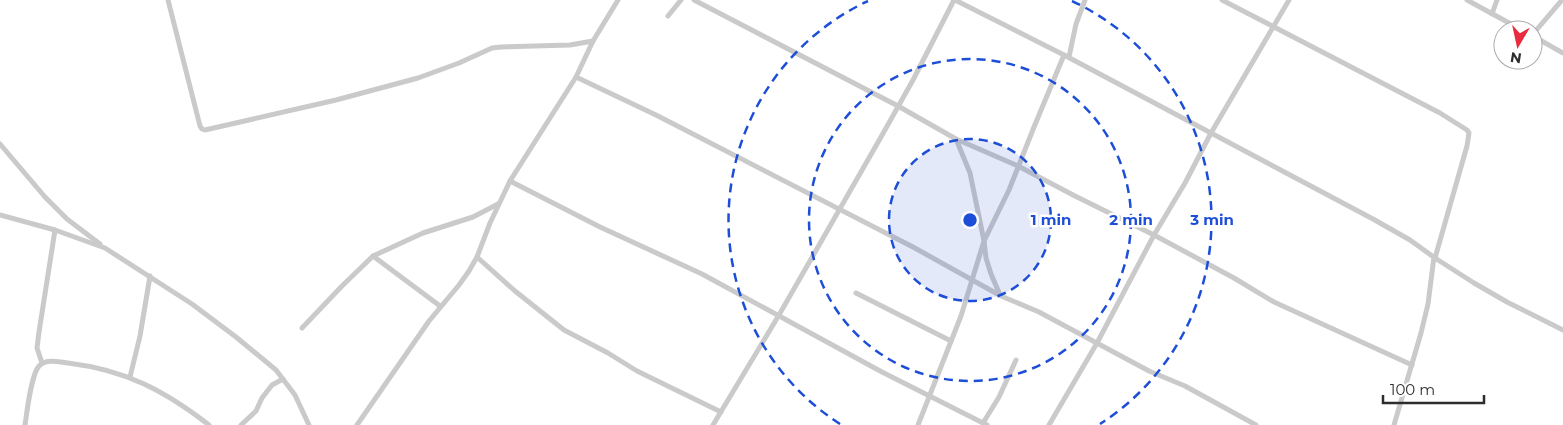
<svg xmlns="http://www.w3.org/2000/svg" width="1563" height="425" font-family="Montserrat,sans-serif">
  <rect width="100%" height="100%" fill="#fff"/>
  <g fill="none" stroke-linecap="round" stroke-linejoin="round">
    <g stroke="#cacaca" stroke-width="5">
      <path d="M 168,0 L 200,126 L 202,129 L 205,130 L 336,100 L 418,78 L 459,63 L 492,48 L 501,47 L 570,45 L 593,41"/>
      <path d="M 694,0 L 898,106 L 956,139 L 1018,166 L 1075,196 L 1154,235 L 1234,278 L 1274,302 L 1412,365"/>
      <path d="M 955,0 L 1064,55 L 1373,219 L 1410,240 L 1435,258 L 1474,283 L 1507,302 L 1563,330"/>
      <path d="M 1222,0 L 1440,113 L 1467,130 L 1469,133 L 1467,146 L 1435,258"/>
      <path d="M 1467,0 L 1522,30"/>
      <path d="M 1492,14 L 1497,0"/>
      <path d="M 668,16 L 681,0"/>
      <path d="M 1533,34 L 1562,0"/>
      <path d="M 1533,36 L 1563,53"/>
      <path d="M 1069,57 L 1076,24 L 1085,0"/>
      <path d="M 576,77 L 656,115 L 913,247 L 1001,296 L 1039,312 L 1149,371 L 1185,386 L 1256,425"/>
      <path d="M 956,139 L 970,173 L 984,241 L 986,258 L 991,274 L 1000,295"/>
      <path d="M 0,144 L 45,197 L 67,219 L 100,244"/>
      <path d="M 510,181 L 600,227 L 702,274 L 882,372 L 987,425"/>
      <path d="M 0,215 L 55,230 L 105,248 L 192,304 L 236,337 L 276,370 L 295,395 L 309,425"/>
      <path d="M 373,256 L 440,306"/>
      <path d="M 477,257 L 515,291 L 564,330 L 608,353 L 637,371 L 721,412"/>
      <path d="M 856,293 L 951,341"/>
      <path d="M 302,328 L 342,286 L 373,256 L 423,233 L 473,217 L 498,204"/>
      <path d="M 42,363 L 37,348 L 39,332 L 55,230"/>
      <path d="M 130,377 L 140,336 L 150,276"/>
      <path d="M 983,423 L 999,397 L 1016,360"/>
      <path d="M 25,425 C 27,412 31,375 39,366 C 46,358 59,362 68,363 C 125,370 164,390 209,425"/>
      <path d="M 241,425 L 256,411 L 262,398 L 272,385 L 283,379"/>
      <path d="M 357,425 L 429,321 L 459,285 L 469,271 L 477,257 L 490,223 L 510,181 L 576,77 L 593,41 L 618,0"/>
      <path d="M 713,425 L 779,315 L 881,137 L 913,80 L 954,0"/>
      <path d="M 918,425 L 961,316 L 984,241 L 1009,190 L 1034,127 L 1064,55"/>
      <path d="M 1049,425 L 1097,343 L 1154,235 L 1185,183 L 1211,133 L 1289,0"/>
      <path d="M 1394,425 L 1421,333 L 1428,304 L 1434,257"/>
    </g>
  </g>
  <circle cx="970" cy="220" r="81" fill="#1d4ed8" fill-opacity=".12"/>
  <g fill="none" stroke="#1d4ed8" stroke-width="2.5" stroke-dasharray="9 6">
    <circle cx="970" cy="220" r="81"/>
    <circle cx="970" cy="220" r="161"/>
    <path d="M840 424A242 242 0 0 1 868 1M1072 1A242 242 0 0 1 1100 424"/>
  </g>
  <circle cx="970" cy="220" r="8" fill="#1d4ed8" stroke="#fff" stroke-width="2.5"/>
  <g font-size="15" text-anchor="middle" font-weight="bold" fill="#1d4ed8" stroke="#fff" stroke-width="5" stroke-linejoin="round" paint-order="stroke">
    <text x="1051" y="225">1 min</text>
    <text x="1131" y="225">2 min</text>
    <text x="1212" y="225">3 min</text>
  </g>
  <g transform="translate(1518 45) rotate(189)"><circle r="24" fill="#ffffff" stroke="#ababab"/>
  <path d="M0-4L9 19L0 12L-9 19Z" fill="#e82c3e"/>
  <text y="-8" font-size="14" font-weight="bold" text-anchor="middle" fill="#2d2d2d">N</text>
  </g>
  <path d="M1383 395v8h101v-8" fill="none" stroke="#2d2d2d" stroke-width="2.5"/>
  <text x="1390" y="395" font-size="15" fill="#2d2d2d" stroke="#ffffff" stroke-width="4" paint-order="stroke">100 m</text>
</svg>
